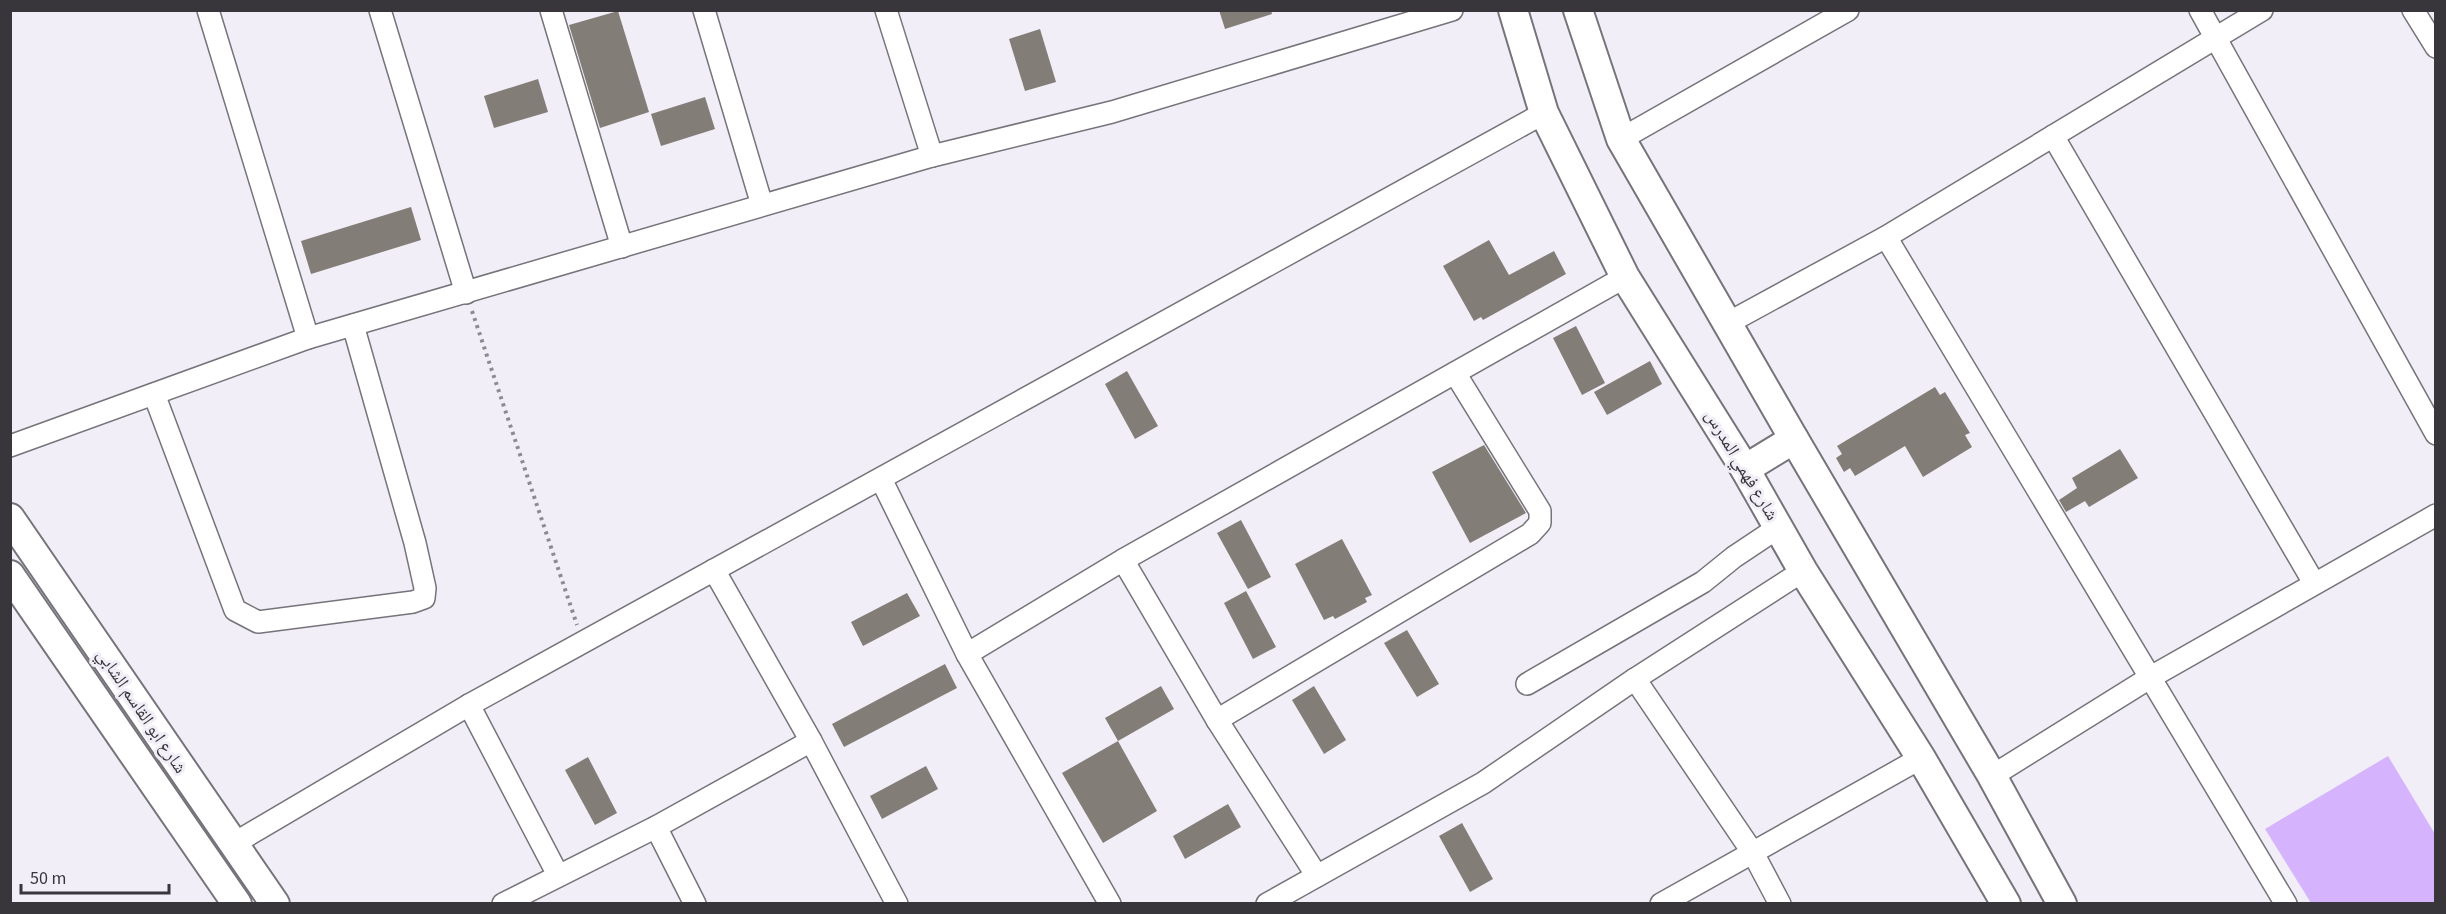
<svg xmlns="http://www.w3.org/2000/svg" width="2446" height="914" font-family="'Source Sans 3','Noto Naskh Arabic',sans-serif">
  <rect width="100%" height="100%" fill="#f1eef7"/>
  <path fill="#d6b4fd" d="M 2388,756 L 2435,834 L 2435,903 L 2311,903 L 2265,829 Z"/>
  <g fill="#837d77">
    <path d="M 1219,10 L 1271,10 L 1272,14 L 1225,29 Z"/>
    <path d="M 618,11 L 649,112 L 600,128 L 569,25 Z"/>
    <path d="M 1040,29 L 1056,82 L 1025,91 L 1009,39 Z"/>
    <path d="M 538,79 L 548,112 L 494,128 L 484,96 Z"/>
    <path d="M 705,97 L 715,129 L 661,146 L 651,114 Z"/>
    <path d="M 411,207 L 421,240 L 311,274 L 301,241 Z"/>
    <path d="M 1489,240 L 1509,275 L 1554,251 L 1566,274 L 1483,320 L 1481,317 L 1474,321 L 1443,266 Z"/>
    <path d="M 1576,326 L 1605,383 L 1582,395 L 1553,338 Z"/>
    <path d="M 1650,361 L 1662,384 L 1607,415 L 1594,392 Z"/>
    <path d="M 1127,371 L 1158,426 L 1135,439 L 1105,384 Z"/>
    <path d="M 1935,387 L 1940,395 L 1945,392 L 1970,433 L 1965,435 L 1972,447 L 1923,477 L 1905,446 L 1855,476 L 1850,468 L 1844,472 L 1836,458 L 1842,454 L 1837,446 Z"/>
    <path d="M 1484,445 L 1526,513 L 1470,543 L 1432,472 Z"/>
    <path d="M 2120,449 L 2138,478 L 2089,507 L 2085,501 L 2066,512 L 2059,500 L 2077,488 L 2072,478 Z"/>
    <path d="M 1241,520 L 1271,577 L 1248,589 L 1217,533 Z"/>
    <path d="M 1342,539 L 1372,595 L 1365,598 L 1367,602 L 1335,619 L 1333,616 L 1324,620 L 1295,564 Z"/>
    <path d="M 1246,591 L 1276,647 L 1253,659 L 1224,603 Z"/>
    <path d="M 907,593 L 920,616 L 863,646 L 851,622 Z"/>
    <path d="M 1407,630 L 1439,684 L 1417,697 L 1384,643 Z"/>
    <path d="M 945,664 L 957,688 L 844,747 L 832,724 Z"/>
    <path d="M 1161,686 L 1174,709 L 1118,741 L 1105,718 Z"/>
    <path d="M 1314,686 L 1346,740 L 1324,754 L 1292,700 Z"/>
    <path d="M 1118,741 L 1157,811 L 1103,843 L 1062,773 Z"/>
    <path d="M 588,757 L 617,813 L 595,825 L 565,770 Z"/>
    <path d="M 926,766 L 938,789 L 882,819 L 870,796 Z"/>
    <path d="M 1228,804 L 1241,827 L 1185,859 L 1173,836 Z"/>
    <path d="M 1462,823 L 1493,879 L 1470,892 L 1439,836 Z"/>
  </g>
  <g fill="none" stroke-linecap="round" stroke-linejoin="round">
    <g stroke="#76737a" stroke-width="24">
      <g id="street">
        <path d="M 208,10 L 308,338"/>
        <path d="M 380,10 L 466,293"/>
        <path d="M 551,10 L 622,247"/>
        <path d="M 704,10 L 762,205"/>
        <path d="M 886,10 L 932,156"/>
        <path d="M 2200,10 L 2436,434"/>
        <path d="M 2413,10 L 2436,47"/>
        <path d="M 2053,136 L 2314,583"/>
        <path d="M 1621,139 L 1848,10"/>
        <path d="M 1886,237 L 2286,904"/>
        <path d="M 1728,323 L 1886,237 L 2262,10"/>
        <path d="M 154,394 L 235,610 L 258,622 L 413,602 L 424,598 L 425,588 L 415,543 L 353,325"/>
        <path d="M 10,446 L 308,338 L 932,156 L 1112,112 L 1452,10"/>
        <path d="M 881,479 L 967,654 L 1110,904"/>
        <path d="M 1123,560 L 1217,720 L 1317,876"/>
        <path d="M 714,570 L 811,741 L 897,904"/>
        <path d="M 967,654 L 1123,560 L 1625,277"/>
        <path d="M 1635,679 L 1753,853 L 1780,904"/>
        <path d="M 1527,684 L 1703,582 L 1734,557 L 1779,527"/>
        <path d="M 469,705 L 558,875"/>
        <path d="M 1217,720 L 1530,534 L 1540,523 L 1540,511 L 1455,373"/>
        <path d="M 1992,776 L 2151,677 L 2436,515"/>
        <path d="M 656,827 L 695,904"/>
        <path d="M 233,844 L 469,705 L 1544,113"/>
        <path d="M 503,904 L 656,827 L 811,741"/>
        <path d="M 1267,904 L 1483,783 L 1635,679 L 1803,571"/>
        <path d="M 1661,904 L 1921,758"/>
      </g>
    </g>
    <g stroke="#76737a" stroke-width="32">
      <g id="secondary">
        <path d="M 1513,10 L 1544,113 L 1625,277 L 1745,469 L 1803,571 L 1921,758 L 2006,904"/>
        <path d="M 1578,10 L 1621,139 L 1794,439 L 1992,776 L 2062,904"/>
        <path d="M 1745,469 L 1794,439"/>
        <path d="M 10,518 L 275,904"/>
        <path d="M 10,575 L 237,904"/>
      </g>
    </g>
    <path stroke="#8d8b91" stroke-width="4" stroke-dasharray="3 4.5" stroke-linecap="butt" d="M 472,311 L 577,625"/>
    <use href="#street" stroke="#fff" stroke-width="21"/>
    <use href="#secondary" stroke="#fff" stroke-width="28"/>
  </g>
  <g text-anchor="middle" stroke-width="6" stroke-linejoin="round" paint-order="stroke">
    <g font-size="18" fill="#38363a" stroke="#f1eef7">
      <text transform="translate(1742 465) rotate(59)" y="6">شارع فهمي المدرس</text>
      <text transform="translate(142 711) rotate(56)" y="6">شارع ابو القاسم الشابي</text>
    </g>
  </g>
  <rect width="2446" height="914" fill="none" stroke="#38363a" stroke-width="24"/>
  <path d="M21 884v9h148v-9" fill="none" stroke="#38363a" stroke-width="3"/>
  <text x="30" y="884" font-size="18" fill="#38363a" stroke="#f1eef7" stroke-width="4.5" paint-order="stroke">50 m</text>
</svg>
